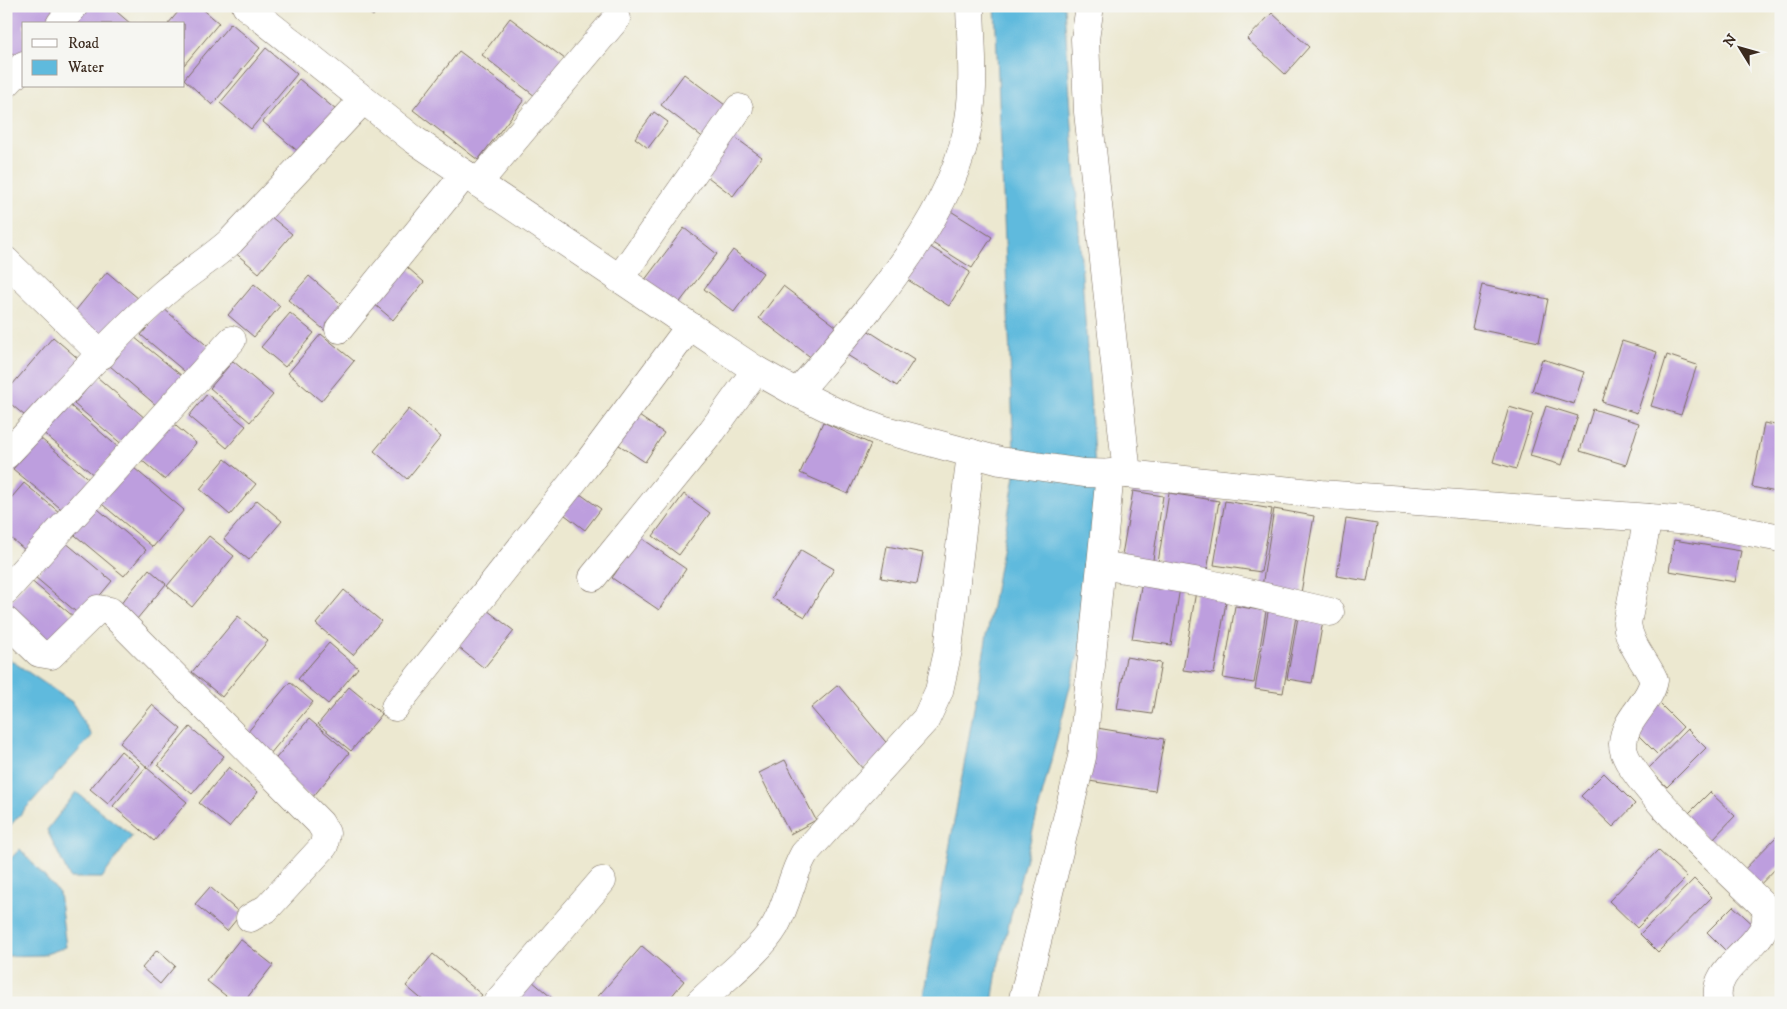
<svg xmlns="http://www.w3.org/2000/svg" width="1787" height="1009" font-family="'IM FELL DW Pica',serif">
  <rect width="100%" height="100%" fill="#f6f6f2"/>
  <filter id="ink" filterUnits="userSpaceOnUse"><feTurbulence type="fractalNoise" baseFrequency=".02" numOctaves="2"/><feDisplacementMap in="SourceGraphic" scale="10" xChannelSelector="R" yChannelSelector="G"/><feConvolveMatrix kernelMatrix="1 2 1 2 8 2 1 2 1" color-interpolation-filters="sRGB"/></filter>
  <filter id="wash" filterUnits="userSpaceOnUse"><feTurbulence type="fractalNoise" baseFrequency=".0096" numOctaves="4" result="noise"/><feDisplacementMap in="SourceGraphic" scale="20" xChannelSelector="R" yChannelSelector="G"/><feGaussianBlur stdDeviation="1.12" result="paint"/><feColorMatrix in="noise" values="0 0 0 0 0 0 0 0 0 0 0 0 0 0 0 0 0 1.4 0 .05"/><feComposite in="paint" operator="in"/></filter>
  <g filter="url(#wash)">
    <rect width="100%" height="100%" fill="#ece8d0"/>
    <g fill="#5fbadd" stroke="#4d727e">
      <path d="M 995,6 L 1064,6 L 1099,529 L 1081,644 L 997,970 L 992,1003 L 922,1003 L 1015,476 Z"/>
      <path d="M 6,657 L 72,702 L 92,736 L 6,830 Z"/>
      <path d="M 76,792 L 132,836 L 102,878 L 70,878 L 47,830 Z"/>
      <path d="M 20,849 L 59,893 L 66,947 L 43,955 L 6,956 L 6,863 Z"/>
    </g>
    <g id="blocks">
      <g fill="#bd9ede">
        <path d="M 6,6 L 61,6 L 46,24 L 24,24 L 24,51 L 18,58 L 6,48 Z"/>
        <path d="M 82,6 L 110,6 L 131,24 L 76,24 Z"/>
        <path d="M 183,6 L 199,6 L 219,23 L 184,65 L 184,24 L 168,24 Z"/>
        <path d="M 361,6 L 381,6 L 373,16 Z"/>
        <path d="M 1272,13 L 1309,47 L 1285,74 L 1247,39 Z"/>
        <path d="M 510,18 L 569,62 L 540,100 L 482,55 Z"/>
        <path d="M 231,23 L 260,48 L 212,105 L 184,79 Z"/>
        <path d="M 266,48 L 297,74 L 251,129 L 220,103 Z"/>
        <path d="M 459,51 L 524,100 L 478,160 L 413,110 Z"/>
        <path d="M 684,74 L 729,108 L 705,139 L 661,105 Z"/>
        <path d="M 299,79 L 342,115 L 306,158 L 263,122 Z"/>
        <path d="M 654,112 L 668,122 L 648,148 L 635,138 Z"/>
        <path d="M 729,133 L 762,157 L 733,196 L 700,171 Z"/>
        <path d="M 946,208 L 992,237 L 972,268 L 926,239 Z"/>
        <path d="M 265,212 L 292,234 L 259,273 L 233,251 Z"/>
        <path d="M 684,228 L 717,254 L 677,306 L 644,281 Z"/>
        <path d="M 921,241 L 970,272 L 949,306 L 900,275 Z"/>
        <path d="M 733,250 L 763,273 L 734,312 L 704,289 Z"/>
        <path d="M 399,260 L 424,282 L 393,320 L 367,298 Z"/>
        <path d="M 107,272 L 139,299 L 104,342 L 72,315 Z"/>
        <path d="M 309,276 L 347,309 L 328,333 L 288,300 Z"/>
        <path d="M 254,284 L 280,306 L 254,337 L 228,315 Z"/>
        <path d="M 1482,285 L 1548,299 L 1539,342 L 1472,328 Z"/>
        <path d="M 783,286 L 841,330 L 817,362 L 759,318 Z"/>
        <path d="M 163,308 L 212,350 L 190,376 L 141,335 Z"/>
        <path d="M 290,313 L 314,333 L 285,367 L 261,347 Z"/>
        <path d="M 864,328 L 914,360 L 897,386 L 847,355 Z"/>
        <path d="M 321,334 L 354,361 L 321,401 L 288,373 Z"/>
        <path d="M 53,337 L 81,361 L 31,421 L 6,400 L 6,392 Z"/>
        <path d="M 134,337 L 182,376 L 157,406 L 110,366 Z"/>
        <path d="M 1622,341 L 1657,352 L 1637,413 L 1602,402 Z"/>
        <path d="M 1667,355 L 1697,365 L 1681,415 L 1651,406 Z"/>
        <path d="M 1542,359 L 1584,372 L 1574,404 L 1532,391 Z"/>
        <path d="M 233,361 L 273,395 L 250,422 L 210,388 Z"/>
        <path d="M 97,377 L 146,419 L 124,446 L 74,404 Z"/>
        <path d="M 207,394 L 246,426 L 227,448 L 189,416 Z"/>
        <path d="M 66,402 L 119,448 L 95,476 L 41,431 Z"/>
        <path d="M 1546,406 L 1578,416 L 1562,465 L 1530,456 Z"/>
        <path d="M 1509,407 L 1533,414 L 1516,469 L 1493,462 Z"/>
        <path d="M 409,409 L 441,437 L 407,479 L 374,451 Z"/>
        <path d="M 1593,409 L 1639,423 L 1626,465 L 1580,451 Z"/>
        <path d="M 636,414 L 664,433 L 645,462 L 616,443 Z"/>
        <path d="M 170,421 L 196,443 L 165,480 L 139,458 Z"/>
        <path d="M 823,422 L 871,444 L 848,494 L 800,473 Z"/>
        <path d="M 1764,423 L 1781,426 L 1781,493 L 1752,487 Z"/>
        <path d="M 40,438 L 91,481 L 65,512 L 13,469 Z"/>
        <path d="M 225,459 L 256,484 L 230,515 L 200,489 Z"/>
        <path d="M 128,463 L 184,510 L 153,547 L 97,500 Z"/>
        <path d="M 24,483 L 65,517 L 32,556 L 6,534 L 6,504 Z"/>
        <path d="M 576,491 L 601,509 L 585,530 L 561,512 Z"/>
        <path d="M 1133,491 L 1163,496 L 1152,566 L 1121,561 Z"/>
        <path d="M 1169,493 L 1219,501 L 1206,577 L 1157,569 Z"/>
        <path d="M 684,494 L 710,513 L 679,555 L 653,536 Z"/>
        <path d="M 257,500 L 282,521 L 249,560 L 224,539 Z"/>
        <path d="M 1225,501 L 1272,509 L 1261,572 L 1214,565 Z"/>
        <path d="M 92,504 L 146,550 L 124,576 L 70,531 Z"/>
        <path d="M 1274,509 L 1314,516 L 1300,599 L 1261,593 Z"/>
        <path d="M 1346,519 L 1377,524 L 1367,581 L 1337,576 Z"/>
        <path d="M 209,536 L 234,556 L 192,607 L 167,586 Z"/>
        <path d="M 640,537 L 686,569 L 659,610 L 612,578 Z"/>
        <path d="M 1674,540 L 1741,551 L 1735,582 L 1669,571 Z"/>
        <path d="M 65,542 L 112,581 L 82,617 L 35,577 Z"/>
        <path d="M 887,546 L 923,553 L 917,584 L 881,578 Z"/>
        <path d="M 801,550 L 834,569 L 805,617 L 772,598 Z"/>
        <path d="M 149,569 L 166,584 L 132,625 L 115,611 Z"/>
        <path d="M 1143,575 L 1181,581 L 1171,645 L 1132,639 Z"/>
        <path d="M 29,579 L 74,617 L 49,647 L 6,611 L 6,607 Z"/>
        <path d="M 344,590 L 381,621 L 353,655 L 316,624 Z"/>
        <path d="M 1196,591 L 1227,596 L 1214,674 L 1183,670 Z"/>
        <path d="M 1235,606 L 1266,611 L 1254,683 L 1223,678 Z"/>
        <path d="M 1269,606 L 1297,610 L 1283,693 L 1255,689 Z"/>
        <path d="M 487,610 L 514,631 L 484,668 L 458,647 Z"/>
        <path d="M 238,616 L 268,641 L 222,697 L 192,672 Z"/>
        <path d="M 1298,617 L 1323,621 L 1312,683 L 1287,679 Z"/>
        <path d="M 329,643 L 358,668 L 328,704 L 298,679 Z"/>
        <path d="M 1126,657 L 1161,663 L 1152,714 L 1117,709 Z"/>
        <path d="M 290,682 L 313,702 L 270,754 L 246,734 Z"/>
        <path d="M 838,685 L 890,747 L 863,769 L 811,708 Z"/>
        <path d="M 349,687 L 382,714 L 351,751 L 318,724 Z"/>
        <path d="M 1659,703 L 1683,727 L 1657,754 L 1633,730 Z"/>
        <path d="M 152,705 L 181,729 L 148,768 L 120,743 Z"/>
        <path d="M 309,719 L 349,753 L 312,798 L 271,764 Z"/>
        <path d="M 190,727 L 224,756 L 192,794 L 158,765 Z"/>
        <path d="M 1097,728 L 1164,739 L 1155,791 L 1089,781 Z"/>
        <path d="M 1687,729 L 1706,748 L 1667,787 L 1648,769 Z"/>
        <path d="M 121,751 L 139,766 L 108,804 L 90,789 Z"/>
        <path d="M 785,760 L 816,820 L 790,834 L 759,773 Z"/>
        <path d="M 146,767 L 187,802 L 154,841 L 113,806 Z"/>
        <path d="M 229,767 L 258,792 L 229,827 L 199,803 Z"/>
        <path d="M 1604,773 L 1635,804 L 1613,827 L 1581,796 Z"/>
        <path d="M 1710,792 L 1735,816 L 1710,842 L 1685,817 Z"/>
        <path d="M 1781,832 L 1781,863 L 1752,893 L 1736,878 Z"/>
        <path d="M 1658,850 L 1687,877 L 1637,928 L 1609,901 Z"/>
        <path d="M 1694,879 L 1712,897 L 1658,952 L 1640,934 Z"/>
        <path d="M 210,887 L 241,914 L 227,931 L 195,904 Z"/>
        <path d="M 1733,906 L 1757,928 L 1730,955 L 1707,932 Z"/>
        <path d="M 240,939 L 273,965 L 243,1003 L 235,1003 L 207,981 Z"/>
        <path d="M 642,946 L 684,981 L 666,1003 L 596,1003 L 594,1001 Z"/>
        <path d="M 157,950 L 175,966 L 160,984 L 142,968 Z"/>
        <path d="M 433,954 L 482,995 L 476,1003 L 426,1003 L 406,986 Z"/>
        <path d="M 532,981 L 558,1003 L 513,1003 Z"/>
      </g>
    </g>
  </g>
  <g filter="url(#ink)">
    <use href="#blocks" fill-opacity="0" stroke="#796c5c" stroke-width="1"/>
    <g fill="none" stroke-linecap="round" stroke-linejoin="round">
      <g stroke="#796c5c" stroke-width="29">
        <g id="minor">
          <path d="M 1090,6 L 1085,39 L 1088,112 L 1127,474"/>
          <path d="M 60,24 L 74,6"/>
          <path d="M 6,84 L 24,65"/>
          <path d="M 478,183 L 616,19"/>
          <path d="M 6,261 L 102,355"/>
          <path d="M 619,279 L 739,108"/>
          <path d="M 339,329 L 465,174"/>
          <path d="M 797,393 C 861,318 953,221 969,120 C 975,83 971,44 970,6"/>
          <path d="M 6,455 C 57,402 109,340 164,293 C 186,274 210,260 231,241 L 363,100"/>
          <path d="M 1648,518 L 1627,623 C 1629,645 1645,660 1654,680 C 1650,704 1624,718 1623,744 C 1621,776 1741,882 1767,909 C 1766,914 1766,921 1765,925 C 1755,953 1709,969 1719,1003"/>
          <path d="M 1101,565 L 1206,583 L 1330,612"/>
          <path d="M 593,577 L 712,431 L 756,370"/>
          <path d="M 6,590 L 232,340"/>
          <path d="M 6,621 L 39,653 L 51,655 L 98,609 L 110,611 L 320,823 L 326,833 L 324,846 L 267,908 L 250,918"/>
          <path d="M 395,707 L 584,468 L 690,326"/>
          <path d="M 497,1003 L 602,881"/>
          <path d="M 699,1003 C 722,980 759,953 775,926 C 788,903 791,877 804,854 L 926,719 L 939,691 L 948,650 L 971,453"/>
          <path d="M 1022,1003 L 1082,757 L 1110,473"/>
        </g>
      </g>
      <g stroke="#796c5c" stroke-width="29">
        <path id="tertiary" d="M 246,6 L 413,139 L 690,326 L 756,370 L 797,393 L 834,411 L 885,430 L 1000,461 L 1084,473 L 1127,474 L 1321,494 L 1691,521 L 1781,538"/>
      </g>
      <use href="#minor" stroke="#fff" stroke-width="28"/>
      <use href="#tertiary" stroke="#fff" stroke-width="28"/>
    </g>
  </g>
  <rect width="1787" height="1009" fill="none" stroke="#f6f6f2" stroke-width="25"/>
  <rect x="22" y="22" width="162" height="65" fill="#f6f6f2" stroke="#aba49d"/>
  <rect x="32" y="39" width="25" height="8" fill="#ffffff" stroke="#aba49d"/>
  <text x="68" y="48" font-size="15" fill="#3b2a1e">Road</text>
  <rect x="32" y="60" width="25" height="15" fill="#5fbadd" stroke="#aba49d"/>
  <text x="68" y="72" font-size="15" fill="#3b2a1e">Water</text>
  <g transform="translate(1740 48) rotate(307)" stroke="#f6f6f2" stroke-width="4" paint-order="stroke">
  <path d="M0-4L9 19L0 12L-9 19Z" fill="#3b2a1e"/>
  <text y="-8" font-size="14" font-weight="bold" text-anchor="middle" fill="#3b2a1e">N</text>
  </g>
</svg>
